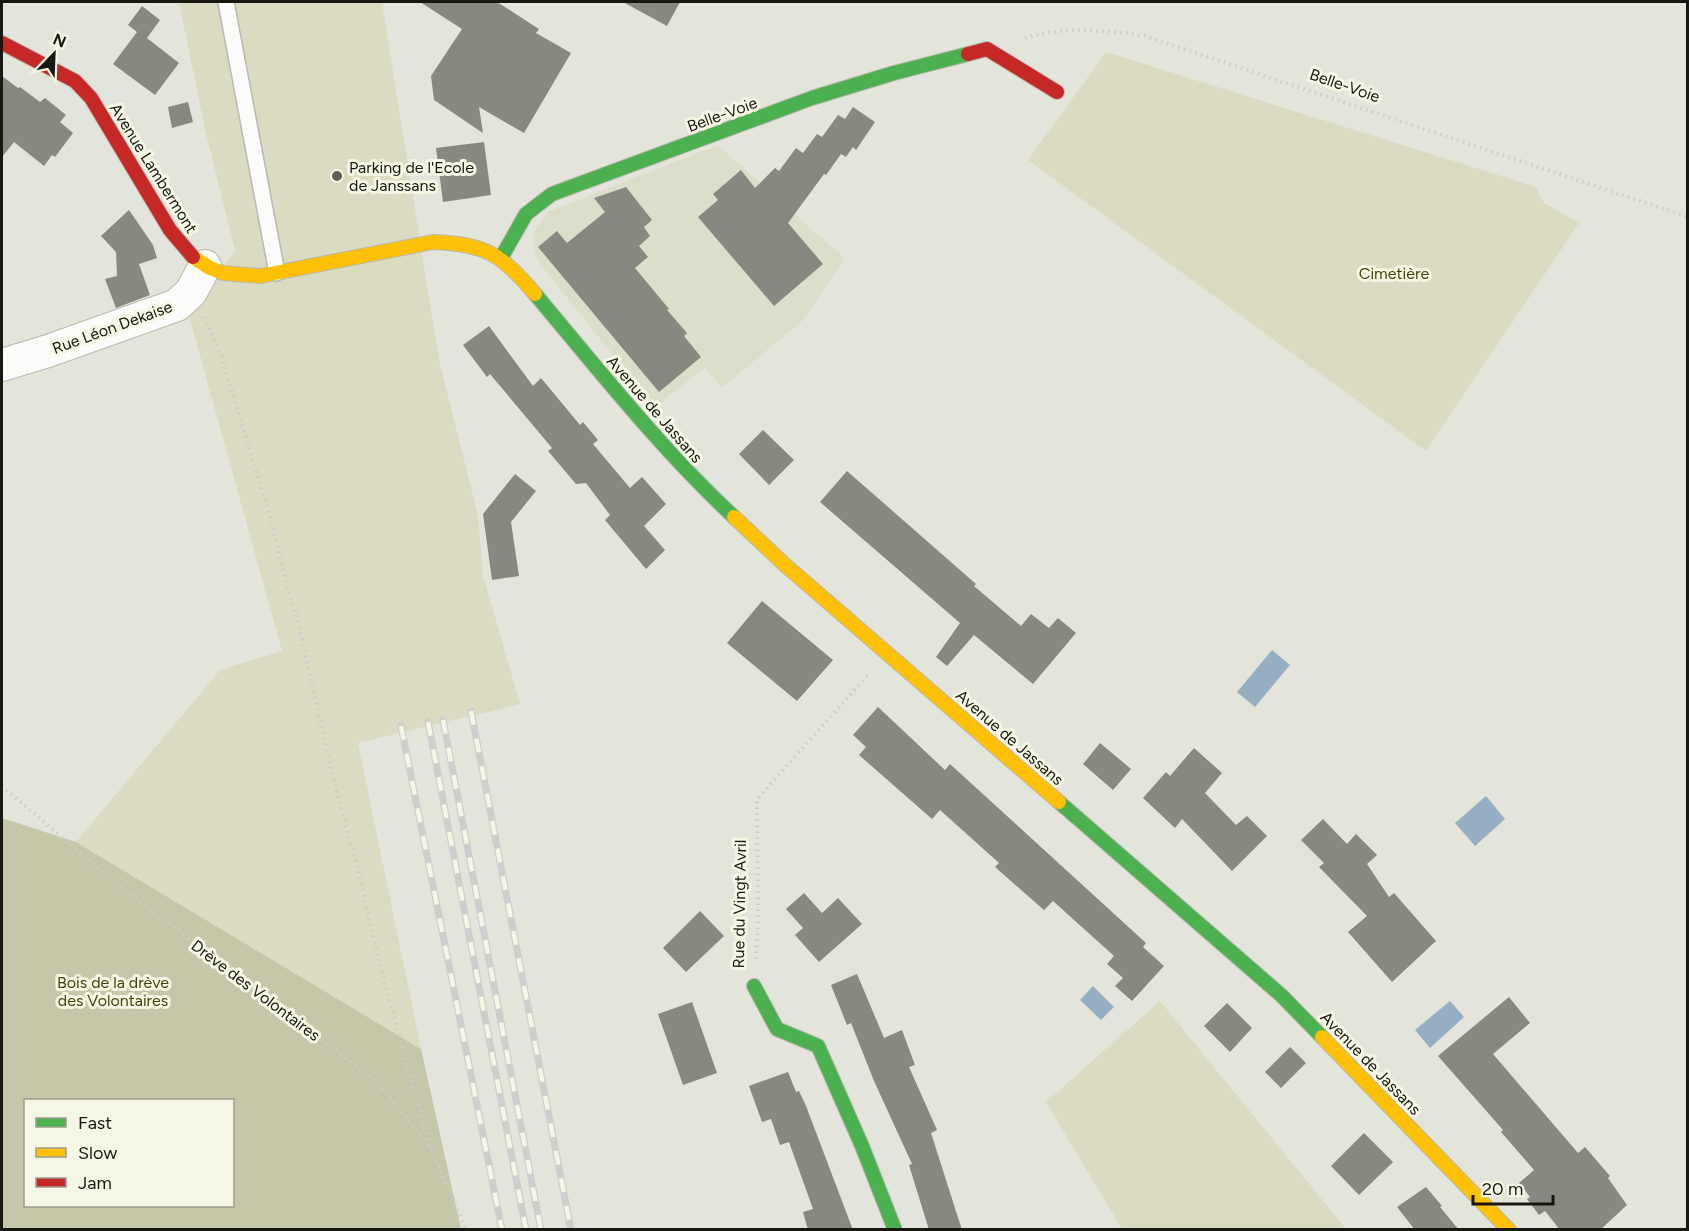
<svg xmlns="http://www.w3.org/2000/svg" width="1689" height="1231" font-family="Figtree,sans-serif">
  <rect width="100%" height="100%" fill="#e4e5da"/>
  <path fill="#dddeca" d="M 718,145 L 845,259 L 803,320 L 722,388 L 705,368 L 655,407 L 540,264 L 535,253 L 533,240 L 535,230 L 548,212 Z"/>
  <g fill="#dadbc0">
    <path d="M 179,2 L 382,2 L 439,360 L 478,515 L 483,575 L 520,704 L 358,743 L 421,1049 L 76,842 L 220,670 L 282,651 L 188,312 L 235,251 L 204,125 Z"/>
    <path d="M 1106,52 L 1536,187 L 1544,203 L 1579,223 L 1426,451 L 1028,160 Z"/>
    <path d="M 1160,1001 L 1346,1229 L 1122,1229 L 1046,1102 Z"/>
  </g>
  <path fill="#c5c7a8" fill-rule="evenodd" d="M 2,818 L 76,842 L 421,1049 L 461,1229 L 2,1229 ZM 26,1100 L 232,1100 L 232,1206 L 26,1206 Z"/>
  <g fill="#96aec2">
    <path d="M 1272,650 L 1290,665 L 1255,707 L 1237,692 Z"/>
    <path d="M 1486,796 L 1505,819 L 1475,846 L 1455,823 Z"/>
    <path d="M 1093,986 L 1114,1007 L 1101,1020 L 1080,1000 Z"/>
    <path d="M 1450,1001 L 1464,1017 L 1430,1048 L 1415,1030 Z"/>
  </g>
  <g fill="#878880">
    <path d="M 420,2 L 497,2 L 539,29 L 536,33 L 571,53 L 524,133 L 479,107 L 483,133 L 434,100 L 431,76 L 462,29 Z"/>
    <path d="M 623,2 L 680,2 L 667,26 Z"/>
    <path d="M 142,6 L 160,20 L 147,38 L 179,63 L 155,95 L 113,64 L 137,32 L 128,25 Z"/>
    <path d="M 2,76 L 18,88 L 20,87 L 40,102 L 45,98 L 66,115 L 60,122 L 73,133 L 55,157 L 52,155 L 44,166 L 14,142 L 2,157 Z"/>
    <path d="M 188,102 L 193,122 L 172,128 L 168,107 Z"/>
    <path d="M 853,107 L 875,122 L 856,150 L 853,147 L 846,157 L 841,154 L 826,175 L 824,174 L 788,223 L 823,264 L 774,306 L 698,217 L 718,200 L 713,194 L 741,170 L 755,188 L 775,168 L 779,171 L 796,148 L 803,153 L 817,134 L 822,137 L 838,115 L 845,119 Z"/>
    <path d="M 484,142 L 491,195 L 443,202 L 436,148 Z"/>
    <path d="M 626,187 L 652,220 L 644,227 L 650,236 L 639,246 L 648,257 L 635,268 L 669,309 L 667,310 L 687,333 L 684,336 L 701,357 L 659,392 L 538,247 L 557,231 L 567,243 L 605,212 L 594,198 Z"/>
    <path d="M 129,210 L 153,245 L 157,258 L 139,264 L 150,295 L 116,308 L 105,279 L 117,276 L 116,252 L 101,236 Z"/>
    <path d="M 489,326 L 533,386 L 541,378 L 580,425 L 583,422 L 598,440 L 593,444 L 630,488 L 642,477 L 666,504 L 644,526 L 665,550 L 646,569 L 605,520 L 610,515 L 586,483 L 576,484 L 548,451 L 552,448 L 490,374 L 487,377 L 463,345 Z"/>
    <path d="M 763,430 L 794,460 L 769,485 L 739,454 Z"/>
    <path d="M 847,471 L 976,584 L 974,586 L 1021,626 L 1031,614 L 1049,628 L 1058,618 L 1076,633 L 1033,684 L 974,635 L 947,666 L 936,657 L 960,623 L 820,502 Z"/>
    <path d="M 515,474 L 536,491 L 511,522 L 519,576 L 492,580 L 483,514 Z"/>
    <path d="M 762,601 L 833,660 L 797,701 L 727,643 Z"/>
    <path d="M 878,707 L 945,770 L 950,764 L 1146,943 L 1143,947 L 1164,966 L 1132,1001 L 1115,986 L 1123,978 L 1107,964 L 1114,956 L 1053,901 L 1044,910 L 995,867 L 999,863 L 940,810 L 932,819 L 859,755 L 866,747 L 853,735 Z"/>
    <path d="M 1100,743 L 1131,769 L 1113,790 L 1083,764 Z"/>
    <path d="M 1194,748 L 1222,773 L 1205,793 L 1236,825 L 1247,816 L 1267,836 L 1232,871 L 1182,819 L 1175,828 L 1143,798 L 1166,772 L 1170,776 Z"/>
    <path d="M 1323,819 L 1347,844 L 1356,834 L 1377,855 L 1367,864 L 1389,897 L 1394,893 L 1436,941 L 1392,982 L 1348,932 L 1367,916 L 1319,867 L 1324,863 L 1301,840 Z"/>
    <path d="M 804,893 L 822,913 L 838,898 L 862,924 L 819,962 L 795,935 L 803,928 L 786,909 Z"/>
    <path d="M 700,911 L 724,936 L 686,972 L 663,948 Z"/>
    <path d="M 857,974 L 884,1038 L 902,1030 L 915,1065 L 909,1067 L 937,1130 L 931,1133 L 962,1230 L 929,1230 L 909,1165 L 912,1164 L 874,1081 L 851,1023 L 847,1025 L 831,985 Z"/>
    <path d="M 1509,997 L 1530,1023 L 1493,1054 L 1578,1153 L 1585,1147 L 1610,1176 L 1608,1178 L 1627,1205 L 1600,1230 L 1560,1230 L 1545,1211 L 1539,1215 L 1527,1199 L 1530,1197 L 1519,1183 L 1534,1170 L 1501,1132 L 1503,1130 L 1438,1056 Z"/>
    <path d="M 692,1002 L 717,1073 L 683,1085 L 658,1014 Z"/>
    <path d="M 1227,1003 L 1252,1028 L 1230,1052 L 1204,1026 Z"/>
    <path d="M 1290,1047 L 1306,1063 L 1281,1088 L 1265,1072 Z"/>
    <path d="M 788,1072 L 796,1092 L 799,1091 L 806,1106 L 853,1230 L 808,1230 L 803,1212 L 813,1209 L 789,1142 L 780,1145 L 771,1119 L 762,1122 L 749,1086 Z"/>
    <path d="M 1364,1133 L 1393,1162 L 1359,1195 L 1331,1166 Z"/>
    <path d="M 1426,1187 L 1442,1206 L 1440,1207 L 1459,1230 L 1415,1230 L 1397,1207 Z"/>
  </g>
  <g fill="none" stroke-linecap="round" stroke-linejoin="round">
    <g stroke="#b9b9b1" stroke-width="18">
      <path id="lane" d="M 226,2 L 277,273"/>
    </g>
    <g stroke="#b9b9b1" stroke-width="34">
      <path id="street" d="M 2,365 L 48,351 L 177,305 L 191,292 L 205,266"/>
    </g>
    <g stroke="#b9b9b1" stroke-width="16">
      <g id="fast">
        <path d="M 501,258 L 526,214 L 552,194 L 812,98 L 894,73 L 968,54"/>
        <path d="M 535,294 C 599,370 661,449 734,517"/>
        <path d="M 1059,802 L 1282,996 L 1322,1037"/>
        <path d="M 754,986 L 777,1029 L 818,1046 L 862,1146 L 895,1230"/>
      </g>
    </g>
    <g stroke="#b9b9b1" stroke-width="16">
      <g id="slow">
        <path d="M 193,257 L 210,268 L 223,273 L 260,276 L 433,242 C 486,244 501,254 535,294"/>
        <path d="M 734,517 L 784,564 L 1059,802"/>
        <path d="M 1322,1037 L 1509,1230"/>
      </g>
    </g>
    <g stroke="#b9b9b1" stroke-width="16">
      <g id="jam">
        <path d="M 2,43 L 75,81 L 91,98 L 170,230 L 193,257"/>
        <path d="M 968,54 L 987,49 L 1057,92"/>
      </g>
    </g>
    <g stroke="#ccccc9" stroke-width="4" stroke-dasharray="1.5 4.5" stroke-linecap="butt">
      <path d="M 1025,38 C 1067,26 1103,30 1145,36 L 1688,217"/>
      <path d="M 205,317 L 221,355 L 270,517 L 287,586 L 298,622 L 335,786 L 358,870 L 384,982 L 430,1147"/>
      <path d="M 2,786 L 108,877 L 377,1082 L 430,1147 L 466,1230"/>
      <path d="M 756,959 L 758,918 L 757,799 L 869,674"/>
    </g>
    <use href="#lane" stroke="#fbfbf9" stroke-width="15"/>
    <use href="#street" stroke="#fbfbf9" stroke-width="32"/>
    <use href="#fast" stroke="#4caf50" stroke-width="14"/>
    <use href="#slow" stroke="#ffc107" stroke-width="14"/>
    <use href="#jam" stroke="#c62828" stroke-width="14"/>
    <g stroke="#cececc" stroke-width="7">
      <g id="rail">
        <path d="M 471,711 L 571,1230"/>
        <path d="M 443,720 L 541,1230"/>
        <path d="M 428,722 L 526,1230"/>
        <path d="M 401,726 L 502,1230"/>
      </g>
    </g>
    <use href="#rail" stroke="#f5f6e3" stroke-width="4.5" stroke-dasharray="14" stroke-linecap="butt"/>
  </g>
  <circle fill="#5f6058" stroke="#f5f6e3" stroke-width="2" cx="337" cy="176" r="6"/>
  <g text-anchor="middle" stroke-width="6" stroke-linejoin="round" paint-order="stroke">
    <g font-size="16" fill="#181812" stroke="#f5f6e3">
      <text transform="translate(1345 85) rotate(19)" y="6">Belle-Voie</text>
      <text transform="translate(722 114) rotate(-20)" y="6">Belle-Voie</text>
      <text transform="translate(154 168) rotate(58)" y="6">Avenue Lambermont</text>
      <text transform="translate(112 327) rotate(-20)" y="6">Rue Léon Dekaise</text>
      <text transform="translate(655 409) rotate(49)" y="6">Avenue de Jassans</text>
      <text transform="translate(1010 737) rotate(41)" y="6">Avenue de Jassans</text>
      <text transform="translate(739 904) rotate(-89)" y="6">Rue du Vingt Avril</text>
      <text transform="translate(256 990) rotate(37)" y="6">Drève des Volontaires</text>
      <text transform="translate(1371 1063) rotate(46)" y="6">Avenue de Jassans</text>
    </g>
    <g font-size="16" fill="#181812" stroke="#f5f6e3" text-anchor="start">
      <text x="349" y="173">Parking de l'Ecole<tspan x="349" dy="18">de Janssans</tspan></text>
    </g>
    <g font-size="16" fill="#43440a" stroke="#f5f6e3">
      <text x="1394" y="279">Cimetière</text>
      <text x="113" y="988">Bois de la drève<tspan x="113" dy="18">des Volontaires</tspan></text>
    </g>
  </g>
  <rect width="1689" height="1231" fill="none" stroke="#181812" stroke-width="6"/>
  <rect x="24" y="1099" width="210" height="108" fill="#f5f6e3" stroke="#9d9d8f" stroke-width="1.5"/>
  <rect x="36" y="1118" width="30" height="9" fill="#4caf50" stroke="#9d9d8f" stroke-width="1.5"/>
  <text x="78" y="1129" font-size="18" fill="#181812">Fast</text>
  <rect x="36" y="1148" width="30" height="9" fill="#ffc107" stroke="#9d9d8f" stroke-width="1.5"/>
  <text x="78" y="1159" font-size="18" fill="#181812">Slow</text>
  <rect x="36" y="1178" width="30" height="9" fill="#c62828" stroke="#9d9d8f" stroke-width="1.5"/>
  <text x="78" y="1189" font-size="18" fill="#181812">Jam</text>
  <g transform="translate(54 54) rotate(23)" stroke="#f5f6e3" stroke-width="4.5" paint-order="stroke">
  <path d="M0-4.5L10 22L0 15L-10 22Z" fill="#181812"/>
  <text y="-9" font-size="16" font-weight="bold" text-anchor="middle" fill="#181812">N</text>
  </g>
  <path d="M1473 1195v9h80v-9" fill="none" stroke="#181812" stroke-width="3"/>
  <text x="1482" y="1195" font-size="18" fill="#181812" stroke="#f5f6e3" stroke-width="4.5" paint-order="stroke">20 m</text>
</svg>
